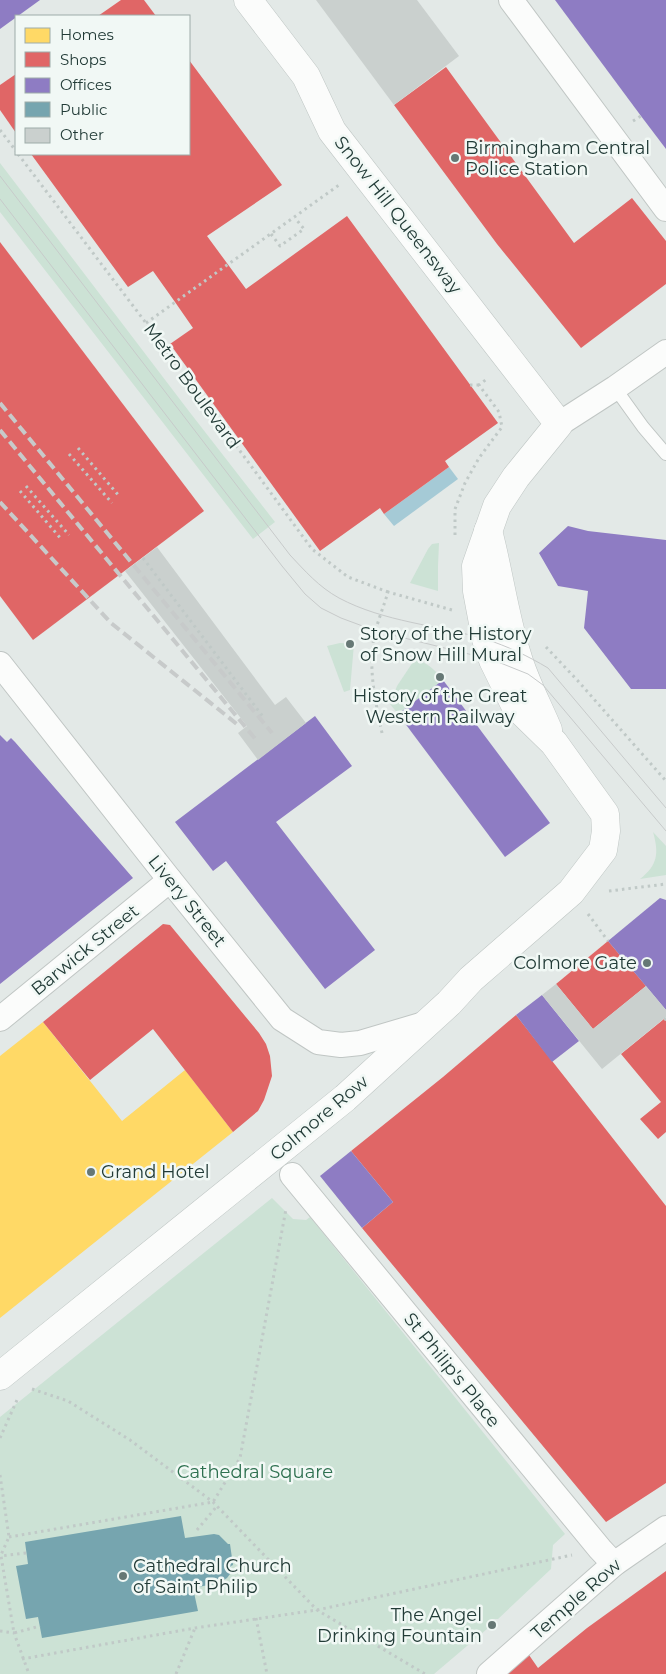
<svg xmlns="http://www.w3.org/2000/svg" width="666" height="1674" font-family="Montserrat,sans-serif">
  <rect width="100%" height="100%" fill="#e3e9e7"/>
  <g fill="#cce2d5">
    <path d="M 0,163 L 188,410 L 275,522 L 253,539 L 0,212 Z"/>
    <path d="M 439,543 L 438,566 L 438,591 L 410,583 L 428,549 L 432,544 Z"/>
    <path d="M 340,643 L 354,644 L 350,690 L 344,692 L 327,646 Z"/>
    <path d="M 415,659 C 429,664 433,668 443,680 L 398,714 L 390,704 L 397,686 Z"/>
    <path d="M 653,832 L 666,846 L 666,875 L 640,879 C 658,865 659,853 653,832 Z"/>
    <path d="M 272,1198 L 293,1219 L 306,1220 L 310,1217 L 565,1534 L 553,1545 L 551,1569 L 498,1619 L 493,1619 L 488,1623 L 487,1629 L 434,1674 L 0,1674 L 0,1417 Z"/>
  </g>
  <path fill="#a5cad6" d="M 449,467 L 458,479 L 394,526 L 384,514 Z"/>
  <path fill="#ffd966" d="M 43,1022 L 122,1121 L 185,1070 L 233,1132 L 0,1318 L 0,1056 Z"/>
  <g fill="#e06666">
    <path d="M 121,0 L 144,0 L 156,16 L 98,16 Z"/>
    <path d="M 189,60 L 282,185 L 207,236 L 246,289 L 347,216 L 498,423 L 445,461 L 449,467 L 384,514 L 380,508 L 320,551 L 170,344 L 193,328 L 175,302 L 153,271 L 128,287 L 31,154 L 189,154 Z"/>
    <path d="M 446,67 L 574,243 L 632,198 L 666,241 L 666,284 L 581,348 L 497,244 L 394,105 Z"/>
    <path d="M 16,74 L 16,133 L 0,110 L 0,85 Z"/>
    <path d="M 0,242 L 204,511 L 33,640 L 0,596 Z"/>
    <path d="M 163,924 L 170,925 L 259,1033 L 266,1044 L 270,1056 L 272,1076 L 264,1100 L 258,1111 L 233,1132 L 153,1029 L 90,1080 L 43,1022 Z"/>
    <path d="M 608,941 L 646,986 L 593,1029 L 556,984 Z"/>
    <path d="M 516,1015 L 666,1206 L 666,1483 L 606,1522 L 362,1228 L 393,1202 L 351,1151 L 443,1077 Z"/>
    <path d="M 664,1019 L 666,1021 L 666,1132 L 658,1139 L 640,1119 L 661,1102 L 621,1054 Z"/>
    <path d="M 666,1571 L 666,1674 L 507,1674 L 529,1655 L 538,1668 L 587,1628 Z"/>
  </g>
  <g fill="#8e7cc3">
    <path d="M 0,0 L 40,0 L 0,29 Z"/>
    <path d="M 555,0 L 666,0 L 666,149 L 641,116 Z"/>
    <path d="M 568,526 L 588,531 L 666,540 L 666,689 L 631,689 L 584,628 L 588,591 L 558,586 L 539,553 Z"/>
    <path d="M 443,680 L 550,823 L 505,857 L 398,714 Z"/>
    <path d="M 315,716 L 352,766 L 276,822 L 375,950 L 325,989 L 226,861 L 213,871 L 175,822 Z"/>
    <path d="M 0,735 L 7,742 L 11,738 L 15,742 L 133,878 L 0,984 Z"/>
    <path d="M 660,898 L 666,900 L 666,1010 L 608,941 Z"/>
    <path d="M 542,995 L 579,1041 L 552,1062 L 516,1015 Z"/>
    <path d="M 351,1151 L 393,1202 L 362,1228 L 320,1176 Z"/>
  </g>
  <path fill="#76a5af" d="M 181,1516 L 185,1538 L 214,1534 L 219,1535 L 228,1544 L 230,1544 L 233,1565 L 231,1566 L 230,1574 L 227,1578 L 219,1583 L 193,1588 L 198,1611 L 42,1638 L 38,1617 L 26,1619 L 16,1566 L 28,1564 L 25,1542 Z"/>
  <g fill="#cad0ce">
    <path d="M 316,0 L 417,0 L 459,56 L 394,105 Z"/>
    <path d="M 157,547 L 275,705 L 286,697 L 306,723 L 258,760 L 238,733 L 247,726 L 125,571 Z"/>
    <path d="M 556,984 L 593,1029 L 646,986 L 666,1010 L 666,1017 L 602,1069 L 542,995 Z"/>
  </g>
  <g fill="none" stroke-linecap="round" stroke-linejoin="round">
    <g stroke="#c0c6c4" stroke-width="14">
      <path id="lane" d="M 615,388 L 643,427 L 666,454"/>
    </g>
    <g stroke="#c0c6c4" stroke-width="26">
      <g id="street">
        <path d="M 511,0 L 666,209"/>
        <path d="M 559,424 L 615,388 L 666,352"/>
        <path d="M 0,664 L 170,880 L 282,1019 L 318,1042 L 341,1045 L 360,1043 L 424,1024"/>
        <path d="M 0,1019 L 170,880"/>
        <path d="M 292,1175 L 600,1549 L 614,1564"/>
        <path d="M 489,1674 L 614,1564 L 666,1528"/>
      </g>
    </g>
    <g stroke="#bfc6c4" stroke-width="29">
      <g id="secondary">
        <path d="M 488,531 C 499,572 504,614 517,655 C 524,680 538,706 548,730"/>
        <path d="M 0,1376 L 345,1098 L 449,1003 L 471,979 L 571,892 L 603,850 L 606,831 L 605,814 L 554,743 L 515,705 L 493,660 L 486,639 L 477,591 L 476,566 L 497,506 L 516,477 L 559,424 L 332,131 L 306,76 L 248,0"/>
      </g>
    </g>
    <g stroke="#c0c9c7" stroke-width="3" stroke-dasharray="2.5 4" stroke-linecap="butt">
      <path d="M 633,121 L 641,116"/>
      <path d="M 0,130 L 16,151"/>
      <path d="M 18,154 L 146,323 L 312,549 L 348,577 L 388,592"/>
      <path d="M 271,234 L 280,246 L 304,229 L 295,218"/>
      <path d="M 146,323 L 339,185"/>
      <path d="M 470,385 L 479,385"/>
      <path d="M 78,448 L 120,497"/>
      <path d="M 69,454 L 112,503"/>
      <path d="M 26,486 L 69,535"/>
      <path d="M 20,491 L 62,540"/>
      <path d="M 455,535 L 455,509 L 465,483 L 479,458 L 502,427 L 499,412 L 479,385 L 488,378"/>
      <path d="M 143,558 L 264,718"/>
      <path d="M 546,647 L 578,681 L 666,781"/>
      <path d="M 382,733 C 376,704 369,674 373,644 C 375,627 383,609 388,592 L 452,610"/>
      <path d="M 609,891 L 666,884"/>
      <path d="M 588,914 L 608,941"/>
      <path d="M 664,1019 L 666,1019"/>
      <path d="M 32,1389 L 68,1401 L 130,1440 L 213,1502 L 317,1610 L 425,1674"/>
      <path d="M 0,1438 L 17,1400"/>
      <path d="M 0,1475 L 9,1537 L 0,1557"/>
      <path d="M 197,1530 L 217,1506"/>
      <path d="M 9,1537 L 213,1502 L 240,1458 L 286,1209"/>
      <path d="M 26,1553 L 1,1556 L 14,1633 L 40,1626"/>
      <path d="M 256,1618 L 267,1674"/>
      <path d="M 0,1631 L 14,1633 L 29,1674"/>
      <path d="M 22,1659 L 195,1628 L 317,1610 L 572,1555"/>
      <path d="M 176,1674 L 195,1628"/>
    </g>
    <use href="#lane" stroke="#fbfcfb" stroke-width="12"/>
    <use href="#street" stroke="#fbfcfb" stroke-width="24"/>
    <use href="#secondary" stroke="#fbfcfb" stroke-width="28"/>
    <g stroke="#c7caca" stroke-width="1">
      <path d="M 0,176 L 290,555 C 305,571 319,587 339,598 C 384,622 437,625 485,639 C 507,646 528,656 548,668 L 666,808"/>
      <path d="M 0,199 L 282,566 L 305,594 L 321,608 L 341,618 L 376,631 L 493,660 L 528,674 L 543,685 L 666,831"/>
    </g>
    <g stroke="#c7caca" stroke-width="4" stroke-dasharray="10 5" stroke-linecap="butt">
      <path d="M 0,403 L 272,733"/>
      <path d="M 0,430 L 257,741"/>
      <path d="M 0,502 L 111,623 L 238,725"/>
    </g>
  </g>
  <g fill="#667875" stroke="#f1f8f5" stroke-width="2">
    <circle cx="455" cy="158" r="5"/>
    <circle cx="350" cy="644" r="5"/>
    <circle cx="440" cy="677" r="5"/>
    <circle cx="647" cy="963" r="5"/>
    <circle cx="91" cy="1172" r="5"/>
    <circle cx="123" cy="1576" r="5"/>
    <circle cx="492" cy="1625" r="5"/>
  </g>
  <g text-anchor="middle" stroke-width="5" stroke-linejoin="round" paint-order="stroke">
    <g font-size="18" fill="#223b37" stroke="#f1f8f5" text-anchor="start">
      <text x="465" y="154">Birmingham Central<tspan x="465" dy="21">Police Station</tspan></text>
      <text x="360" y="640">Story of the History<tspan x="360" dy="21">of Snow Hill Mural</tspan></text>
      <text x="440" y="702" text-anchor="middle">History of the Great<tspan x="440" dy="21">Western Railway</tspan></text>
      <text x="637" y="969" text-anchor="end">Colmore Gate</text>
      <text x="101" y="1178">Grand Hotel</text>
      <text x="133" y="1572">Cathedral Church<tspan x="133" dy="21">of Saint Philip</tspan></text>
      <text x="482" y="1621" text-anchor="end">The Angel<tspan x="482" dy="21">Drinking Fountain</tspan></text>
    </g>
    <g font-size="18" fill="#223b37" stroke="#f1f8f5">
      <text transform="translate(398 215) rotate(52)" y="6">Snow Hill Queensway</text>
      <text transform="translate(192 386) rotate(54)" y="6">Metro Boulevard</text>
      <text transform="translate(187 901) rotate(51)" y="6">Livery Street</text>
      <text transform="translate(85 950) rotate(-39)" y="6">Barwick Street</text>
      <text transform="translate(319 1118) rotate(-40)" y="6">Colmore Row</text>
      <text transform="translate(452 1370) rotate(51)" y="6">St Philip's Place</text>
      <text transform="translate(576 1599) rotate(-41)" y="6">Temple Row</text>
    </g>
    <g font-size="18" fill="#2d704f" stroke="#f1f8f5">
      <text x="255" y="1478">Cathedral Square</text>
    </g>
  </g>
  <rect x="15" y="15" width="175" height="140" fill="#f1f8f5" stroke="#9eaca9"/>
  <rect x="25" y="28" width="25" height="15" fill="#ffd966" stroke="#9eaca9"/>
  <text x="60" y="40" font-size="15" fill="#223b37">Homes</text>
  <rect x="25" y="52" width="25" height="15" fill="#e06666" stroke="#9eaca9"/>
  <text x="60" y="65" font-size="15" fill="#223b37">Shops</text>
  <rect x="25" y="78" width="25" height="15" fill="#8e7cc3" stroke="#9eaca9"/>
  <text x="60" y="90" font-size="15" fill="#223b37">Offices</text>
  <rect x="25" y="102" width="25" height="15" fill="#76a5af" stroke="#9eaca9"/>
  <text x="60" y="115" font-size="15" fill="#223b37">Public</text>
  <rect x="25" y="128" width="25" height="15" fill="#cad0ce" stroke="#9eaca9"/>
  <text x="60" y="140" font-size="15" fill="#223b37">Other</text>
</svg>
